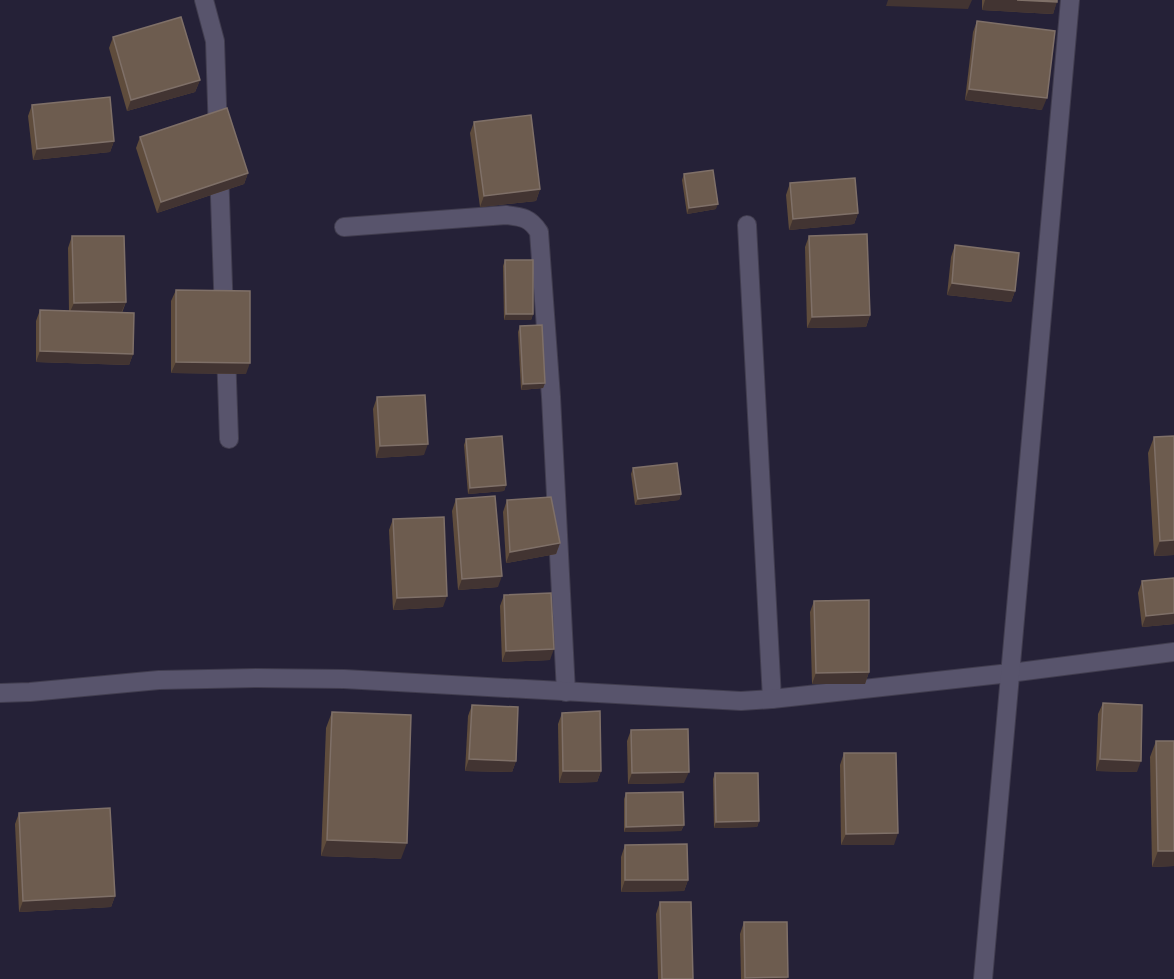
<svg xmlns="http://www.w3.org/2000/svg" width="1174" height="979" font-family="Raleway,sans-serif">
  <rect width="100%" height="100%" fill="#252137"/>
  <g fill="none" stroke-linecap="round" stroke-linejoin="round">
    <g stroke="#413d4f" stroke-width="20">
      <g id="street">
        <path d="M 204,0 L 215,41 L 218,135"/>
        <path d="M 219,168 L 224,315"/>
        <path d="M 747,225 L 772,699"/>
        <path d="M 344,227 L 506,215 C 523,217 530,218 539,232 L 551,397 L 566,692"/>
        <path d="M 226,351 L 229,439"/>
        <path d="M 0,693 L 30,692 L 159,680 L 256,678 L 344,679 L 741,701 L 772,699 L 1010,673 L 1174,652"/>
        <path d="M 983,979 L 1070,0"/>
      </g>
    </g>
    <use href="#street" stroke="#58546c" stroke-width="18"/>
  </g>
  <g fill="#5f4c3c">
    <path d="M 982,0 L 1057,0 L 1053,14 L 982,10 Z"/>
    <path d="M 977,21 L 1042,110 L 965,100 L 973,32 Z"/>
    <path d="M 113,37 L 200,80 L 195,92 L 127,111 L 109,48 Z"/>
    <path d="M 32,105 L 114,141 L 110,152 L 33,160 L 28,116 Z"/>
    <path d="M 474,122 L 540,189 L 536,201 L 480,207 L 470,133 Z"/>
    <path d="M 140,137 L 248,173 L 244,184 L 157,213 L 136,148 Z"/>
    <path d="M 684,174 L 716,209 L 687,214 L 682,180 Z"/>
    <path d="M 790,183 L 858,213 L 854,224 L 789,230 L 786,195 Z"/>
    <path d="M 72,236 L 126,302 L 122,313 L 133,354 L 129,365 L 36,362 L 36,321 L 40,310 L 69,311 L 68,248 Z"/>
    <path d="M 809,236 L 870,315 L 866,327 L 807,328 L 805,247 Z"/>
    <path d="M 955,245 L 1015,291 L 1011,302 L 947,295 L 951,257 Z"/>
    <path d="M 505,260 L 533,314 L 531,320 L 504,320 L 503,266 Z"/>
    <path d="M 176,290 L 246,374 L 171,373 L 171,301 Z"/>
    <path d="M 520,326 L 545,383 L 543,388 L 521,390 L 518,332 Z"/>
    <path d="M 377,397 L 424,455 L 376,458 L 373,409 Z"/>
    <path d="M 1174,436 L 1174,555 L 1154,556 L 1148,453 L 1154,437 Z"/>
    <path d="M 466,439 L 506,485 L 504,491 L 468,494 L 464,445 Z"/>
    <path d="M 633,468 L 681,494 L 679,500 L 635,505 L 631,474 Z"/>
    <path d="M 456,499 L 498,587 L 458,590 L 452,511 Z"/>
    <path d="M 507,500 L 560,543 L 556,554 L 506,563 L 503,512 Z"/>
    <path d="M 393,519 L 443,607 L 393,610 L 389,530 Z"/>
    <path d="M 1174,578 L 1174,624 L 1142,627 L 1138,593 L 1142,581 Z"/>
    <path d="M 504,595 L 550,660 L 502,662 L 500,606 Z"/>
    <path d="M 814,601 L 869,672 L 865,684 L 812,684 L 810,612 Z"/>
    <path d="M 1103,703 L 1137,772 L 1096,771 L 1098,714 Z"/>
    <path d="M 472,705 L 516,761 L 512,772 L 465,771 L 468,716 Z"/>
    <path d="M 332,712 L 401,859 L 321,856 L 326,728 Z"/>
    <path d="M 562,713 L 601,771 L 597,782 L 559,783 L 558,724 Z"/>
    <path d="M 631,730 L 684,783 L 628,784 L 627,741 Z"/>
    <path d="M 1156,741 L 1174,866 L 1152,867 L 1150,757 Z"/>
    <path d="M 844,753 L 894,845 L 841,845 L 840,765 Z"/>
    <path d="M 715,773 L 759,821 L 757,827 L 714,828 L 713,779 Z"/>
    <path d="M 626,793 L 684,825 L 681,831 L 624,832 L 624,799 Z"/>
    <path d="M 19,813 L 115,896 L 111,907 L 19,912 L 15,824 Z"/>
    <path d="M 625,845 L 688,880 L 684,891 L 621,892 L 621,857 Z"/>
    <path d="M 660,902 L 693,979 L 658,979 L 656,914 Z"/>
    <path d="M 744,922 L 787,979 L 741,979 L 740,934 Z"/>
  </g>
  <g fill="#423432">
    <path d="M 888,0 L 972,0 L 968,9 L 886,6 Z"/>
    <path d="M 985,0 L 1017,0 L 1057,2 L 1053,14 L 982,10 Z"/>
    <path d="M 200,80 L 195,92 L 127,111 L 131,100 Z"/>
    <path d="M 969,89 L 1047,98 L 1042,110 L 965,100 Z"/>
    <path d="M 114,141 L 110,152 L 33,160 L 37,149 Z"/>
    <path d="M 248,173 L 244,184 L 157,213 L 161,202 Z"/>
    <path d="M 540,189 L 536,201 L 480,207 L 484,196 Z"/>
    <path d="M 718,204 L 716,209 L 687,214 L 689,208 Z"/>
    <path d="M 858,213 L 854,224 L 789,230 L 793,219 Z"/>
    <path d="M 952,283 L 1015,291 L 1011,302 L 947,295 Z"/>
    <path d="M 126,302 L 121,313 L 69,314 L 74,303 Z"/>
    <path d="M 506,314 L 533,314 L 531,320 L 504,320 Z"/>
    <path d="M 870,315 L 866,327 L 807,328 L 812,317 Z"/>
    <path d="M 40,351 L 133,354 L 129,365 L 36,362 Z"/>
    <path d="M 176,362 L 250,363 L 246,374 L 171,373 Z"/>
    <path d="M 545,383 L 543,388 L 521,390 L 523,384 Z"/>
    <path d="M 428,444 L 424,455 L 376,458 L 380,446 Z"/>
    <path d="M 506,485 L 504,491 L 468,494 L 470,488 Z"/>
    <path d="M 681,494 L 679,500 L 635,505 L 638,499 Z"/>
    <path d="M 1174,540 L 1174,555 L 1154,556 L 1160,541 Z"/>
    <path d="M 560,543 L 556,554 L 506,563 L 510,552 Z"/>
    <path d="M 502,576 L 498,587 L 458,590 L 462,579 Z"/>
    <path d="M 447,596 L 443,607 L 393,610 L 397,598 Z"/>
    <path d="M 1174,613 L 1174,624 L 1142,627 L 1146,616 Z"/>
    <path d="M 554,649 L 550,660 L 502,662 L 506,651 Z"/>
    <path d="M 869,672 L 865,684 L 812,684 L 816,673 Z"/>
    <path d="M 469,759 L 516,761 L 512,772 L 465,771 Z"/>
    <path d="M 1100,759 L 1141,761 L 1137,772 L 1096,771 Z"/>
    <path d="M 563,771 L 601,771 L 597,782 L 559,783 Z"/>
    <path d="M 689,772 L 684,783 L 628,784 L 632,773 Z"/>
    <path d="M 759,821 L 757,827 L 714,828 L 716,822 Z"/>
    <path d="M 684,825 L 681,831 L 624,832 L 626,827 Z"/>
    <path d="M 898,833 L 894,845 L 841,845 L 846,834 Z"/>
    <path d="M 327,840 L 407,843 L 401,859 L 321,856 Z"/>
    <path d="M 1158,851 L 1174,851 L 1174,866 L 1152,867 Z"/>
    <path d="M 625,880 L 688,880 L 684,891 L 621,892 Z"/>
    <path d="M 115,896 L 111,907 L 19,912 L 23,901 Z"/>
    <path d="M 788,977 L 787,979 L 745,979 L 745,978 Z"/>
  </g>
  <g fill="#6d5c4f" stroke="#7f7068" stroke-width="1.5">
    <path d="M 1017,0 L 1057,0 L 1057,2 Z"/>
    <path d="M 181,17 L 200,80 L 131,100 L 113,37 Z"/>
    <path d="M 977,21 L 1055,31 L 1047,98 L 969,89 Z"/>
    <path d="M 110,97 L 114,141 L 37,149 L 32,105 Z"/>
    <path d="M 227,108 L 248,173 L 161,202 L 140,137 Z"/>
    <path d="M 531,115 L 540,189 L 484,196 L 474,122 Z"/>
    <path d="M 713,170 L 718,204 L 689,208 L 684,174 Z"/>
    <path d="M 855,178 L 858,213 L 793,219 L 790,183 Z"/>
    <path d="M 867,234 L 870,315 L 812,317 L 809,236 Z"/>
    <path d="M 72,236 L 124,236 L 126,302 L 74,303 Z"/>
    <path d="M 955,245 L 1019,253 L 1015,291 L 952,283 Z"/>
    <path d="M 505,260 L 533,260 L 533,314 L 506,314 Z"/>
    <path d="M 176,290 L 250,291 L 250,363 L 176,362 Z"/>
    <path d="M 40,310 L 134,313 L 133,354 L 40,351 Z"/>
    <path d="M 542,325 L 545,383 L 523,384 L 520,326 Z"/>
    <path d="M 425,395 L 428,444 L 380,446 L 377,397 Z"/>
    <path d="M 502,436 L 506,485 L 470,488 L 466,439 Z"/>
    <path d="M 1174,436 L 1174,540 L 1160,541 L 1154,437 Z"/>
    <path d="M 677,463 L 681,494 L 638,499 L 633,468 Z"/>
    <path d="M 495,496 L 502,576 L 462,579 L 456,499 Z"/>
    <path d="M 551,497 L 560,543 L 510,552 L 507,500 Z"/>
    <path d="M 444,517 L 447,596 L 397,598 L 393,519 Z"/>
    <path d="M 1174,578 L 1174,613 L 1146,616 L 1142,581 Z"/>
    <path d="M 551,593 L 554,649 L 506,651 L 504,595 Z"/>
    <path d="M 869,600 L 869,672 L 816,673 L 814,601 Z"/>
    <path d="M 1103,703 L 1142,705 L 1141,761 L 1100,759 Z"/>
    <path d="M 472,705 L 518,707 L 516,761 L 469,759 Z"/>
    <path d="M 600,711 L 601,771 L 563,771 L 562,713 Z"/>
    <path d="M 332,712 L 411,715 L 407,843 L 327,840 Z"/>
    <path d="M 688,729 L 689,772 L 632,773 L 631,730 Z"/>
    <path d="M 1156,741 L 1174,741 L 1174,851 L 1158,851 Z"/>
    <path d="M 844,753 L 896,753 L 898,833 L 846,834 Z"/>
    <path d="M 715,773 L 758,773 L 759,821 L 716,822 Z"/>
    <path d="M 683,792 L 684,825 L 626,827 L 626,793 Z"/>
    <path d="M 110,808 L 115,896 L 23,901 L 19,813 Z"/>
    <path d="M 687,844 L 688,880 L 625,880 L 625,845 Z"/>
    <path d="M 660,902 L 691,902 L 693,979 L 662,979 Z"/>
    <path d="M 744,922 L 787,922 L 788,977 L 745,978 Z"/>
  </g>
</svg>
